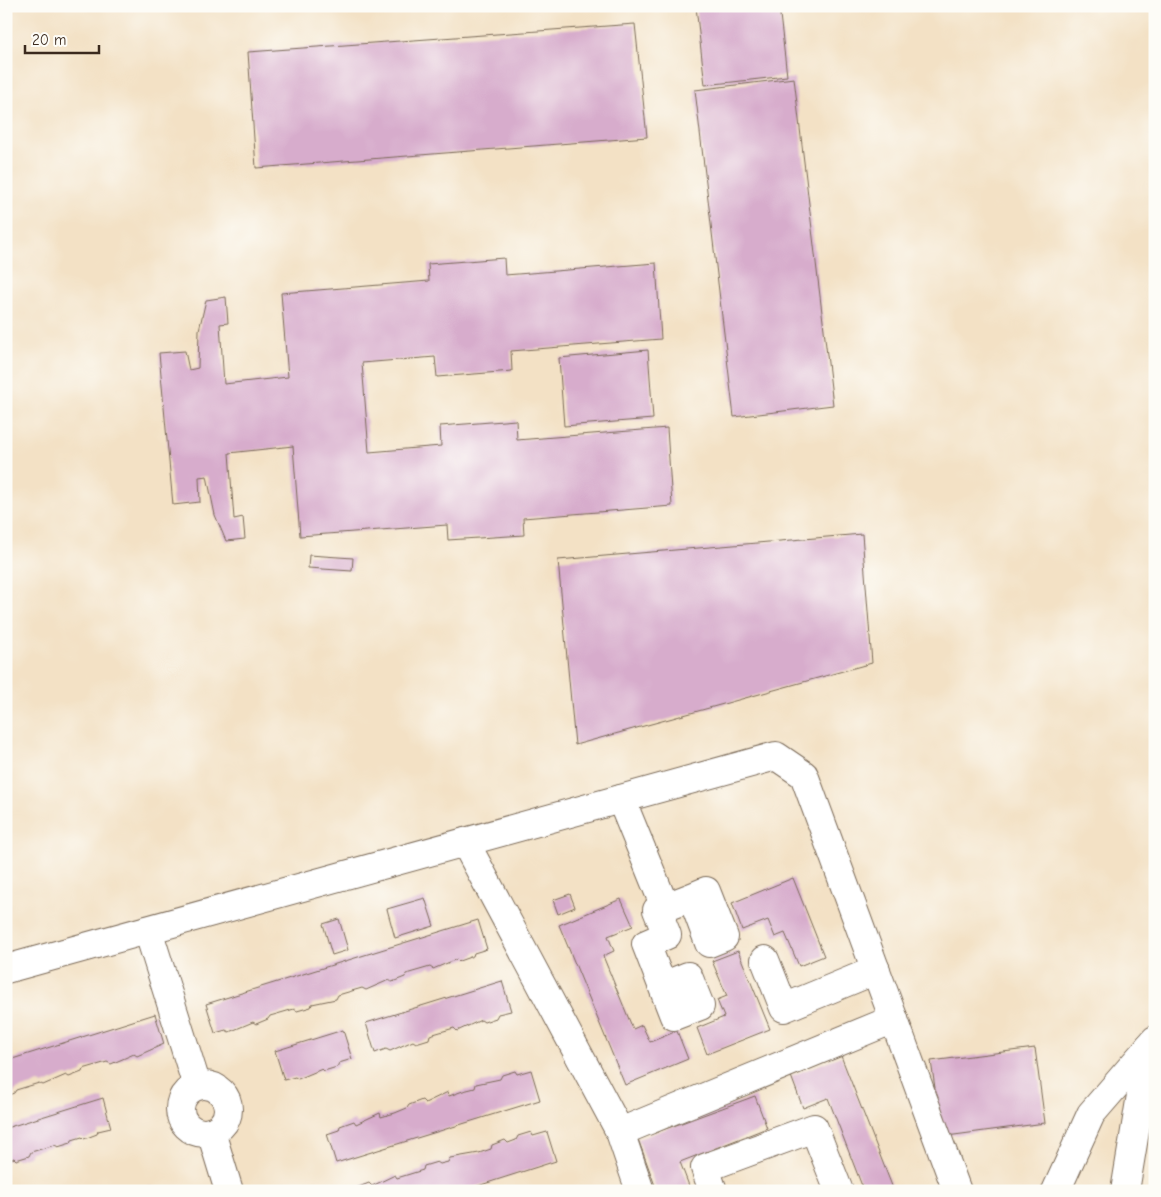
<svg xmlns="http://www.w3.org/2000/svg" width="1161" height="1197" font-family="'Comic Neue',sans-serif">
  <rect width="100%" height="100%" fill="#fdfcf7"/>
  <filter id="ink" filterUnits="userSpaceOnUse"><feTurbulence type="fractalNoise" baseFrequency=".02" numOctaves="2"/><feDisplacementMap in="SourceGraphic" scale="10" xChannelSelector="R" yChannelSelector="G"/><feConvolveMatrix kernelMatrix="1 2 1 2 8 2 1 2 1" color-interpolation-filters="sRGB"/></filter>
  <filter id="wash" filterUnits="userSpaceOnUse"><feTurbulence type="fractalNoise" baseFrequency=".0096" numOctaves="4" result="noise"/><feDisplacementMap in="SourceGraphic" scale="20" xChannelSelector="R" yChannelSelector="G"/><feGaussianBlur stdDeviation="1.12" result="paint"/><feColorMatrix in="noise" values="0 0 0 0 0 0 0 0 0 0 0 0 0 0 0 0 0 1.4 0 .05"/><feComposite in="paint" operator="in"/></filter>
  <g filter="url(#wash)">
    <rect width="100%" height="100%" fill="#f3e1c5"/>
    <g id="blocks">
      <g fill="#d7accc">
        <path d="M 705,6 L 779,6 L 787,76 L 705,85 L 696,7 Z"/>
        <path d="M 635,24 L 647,137 L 256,168 L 248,52 Z"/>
        <path d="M 794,78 L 833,405 L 734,417 L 695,90 Z"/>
        <path d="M 504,258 L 505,275 L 656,263 L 661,339 L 511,351 L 512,371 L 437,377 L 435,357 L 362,363 L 369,452 L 441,446 L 440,426 L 516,420 L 517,440 L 667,428 L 672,506 L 523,518 L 524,535 L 448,540 L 447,525 L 300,536 L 293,446 L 229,453 L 234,519 L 243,517 L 245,539 L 226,541 L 215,515 L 207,476 L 199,477 L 200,502 L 173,505 L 159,353 L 185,351 L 189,370 L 198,368 L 199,330 L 206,300 L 226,297 L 228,323 L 220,324 L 224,384 L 288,377 L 281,293 L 429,281 L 428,264 Z"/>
        <path d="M 648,350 L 653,419 L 564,426 L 559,358 Z"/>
        <path d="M 862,534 L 872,663 L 575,745 L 558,560 Z"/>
        <path d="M 309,555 L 353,558 L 352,571 L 308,568 Z"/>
        <path d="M 793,878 L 824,956 L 799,966 L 785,933 L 775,937 L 768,920 L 742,930 L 732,903 Z"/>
        <path d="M 570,894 L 575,907 L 558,914 L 553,900 Z"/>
        <path d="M 425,898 L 434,926 L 395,938 L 387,909 Z"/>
        <path d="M 621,899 L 633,926 L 608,936 L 614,951 L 603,956 L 633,1029 L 642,1025 L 650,1042 L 677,1031 L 688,1059 L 625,1085 L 559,925 Z"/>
        <path d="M 339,919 L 348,950 L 332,955 L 323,924 Z"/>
        <path d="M 478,920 L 487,949 L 474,953 L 473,956 L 459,961 L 457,959 L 433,969 L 430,967 L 406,974 L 405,977 L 392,982 L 389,980 L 366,990 L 362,988 L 338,995 L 336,999 L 312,1004 L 311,1007 L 297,1011 L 294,1009 L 270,1016 L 268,1019 L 256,1024 L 253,1022 L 229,1032 L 226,1030 L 215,1033 L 206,1004 Z"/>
        <path d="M 738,951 L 770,1029 L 707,1054 L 697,1028 L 724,1017 L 717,1000 L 727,996 L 712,961 Z"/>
        <path d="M 502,981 L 511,1011 L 498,1014 L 496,1018 L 484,1022 L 481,1020 L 457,1031 L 454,1028 L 430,1035 L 429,1039 L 416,1043 L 413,1041 L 390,1051 L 386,1049 L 375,1053 L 366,1023 Z"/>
        <path d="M 155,1014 L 164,1044 L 137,1056 L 134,1054 L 111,1064 L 107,1062 L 83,1069 L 82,1072 L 69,1077 L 66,1075 L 43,1085 L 39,1083 L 16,1090 L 14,1093 L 6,1096 L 6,1061 Z"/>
        <path d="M 343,1030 L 352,1059 L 339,1063 L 337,1067 L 324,1071 L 322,1069 L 298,1079 L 295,1077 L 284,1080 L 275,1051 Z"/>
        <path d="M 1035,1048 L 1045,1123 L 924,1139 L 918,1090 L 935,1088 L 931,1061 Z"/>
        <path d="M 841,1056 L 894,1191 L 864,1191 L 828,1098 L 803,1108 L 791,1076 Z"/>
        <path d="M 531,1070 L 540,1100 L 336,1163 L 327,1134 L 339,1130 L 340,1126 L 354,1121 L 356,1124 L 380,1113 L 381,1117 L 395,1113 L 407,1108 L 409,1105 L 422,1100 L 425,1103 L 448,1092 L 449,1096 L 463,1091 L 475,1088 L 476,1084 L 500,1079 L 502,1075 L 515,1071 L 517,1074 Z"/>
        <path d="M 755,1096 L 767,1128 L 680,1162 L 691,1191 L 657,1191 L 638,1139 Z"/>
        <path d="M 103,1098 L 111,1128 L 98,1131 L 97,1134 L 84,1139 L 82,1137 L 72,1140 L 71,1143 L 58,1147 L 55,1145 L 31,1152 L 29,1156 L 16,1160 L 14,1158 L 6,1161 L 6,1128 Z"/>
        <path d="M 531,1132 L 533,1136 L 547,1132 L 556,1161 L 462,1191 L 355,1191 L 356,1188 L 369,1183 L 372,1186 L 395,1175 L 397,1178 L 423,1170 L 424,1166 L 437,1162 L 440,1164 L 448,1162 L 450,1158 L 479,1153 L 491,1149 L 492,1145 L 505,1140 L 508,1143 L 516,1140 L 518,1136 Z"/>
        <path d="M 152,1186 L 153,1191 L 126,1191 L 137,1187 L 138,1190 Z"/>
      </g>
    </g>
  </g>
  <g filter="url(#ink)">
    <use href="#blocks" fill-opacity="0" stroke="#7b6a58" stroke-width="1"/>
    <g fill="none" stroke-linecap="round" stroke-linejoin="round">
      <g stroke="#7b6a58" stroke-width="30">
        <g id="street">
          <path d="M 621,799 L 665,907"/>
          <path d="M 465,842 L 620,1132 L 640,1191"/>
          <path d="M 148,930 L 197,1086"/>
          <path d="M 765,960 L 784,1008 L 876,970"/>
          <path d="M 6,969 L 776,756 L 804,775 L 957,1191"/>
          <path d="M 663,986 L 688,976 L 700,1006 L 674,1016 L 646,944 L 667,935 L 657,910 C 674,904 690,898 706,891 L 724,937 L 709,943 L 692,897"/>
          <circle cx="204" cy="1109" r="24"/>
          <path d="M 211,1132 L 229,1191"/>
          <path d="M 620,1132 L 894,1019"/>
          <path d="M 713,1191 L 705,1168 L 814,1128 L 839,1191"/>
          <path d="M 1056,1191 L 1091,1114 L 1155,1040"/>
          <path d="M 1125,1191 L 1149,1047"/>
        </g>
      </g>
      <use href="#street" stroke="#fff" stroke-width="28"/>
    </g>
  </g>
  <rect width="1161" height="1197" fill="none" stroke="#fdfcf7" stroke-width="25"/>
  <path d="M25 45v8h74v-8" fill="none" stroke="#3b2a1e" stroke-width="2.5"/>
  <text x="32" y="45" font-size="15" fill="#3b2a1e" stroke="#fdfcf7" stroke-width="4" paint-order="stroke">20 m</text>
</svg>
